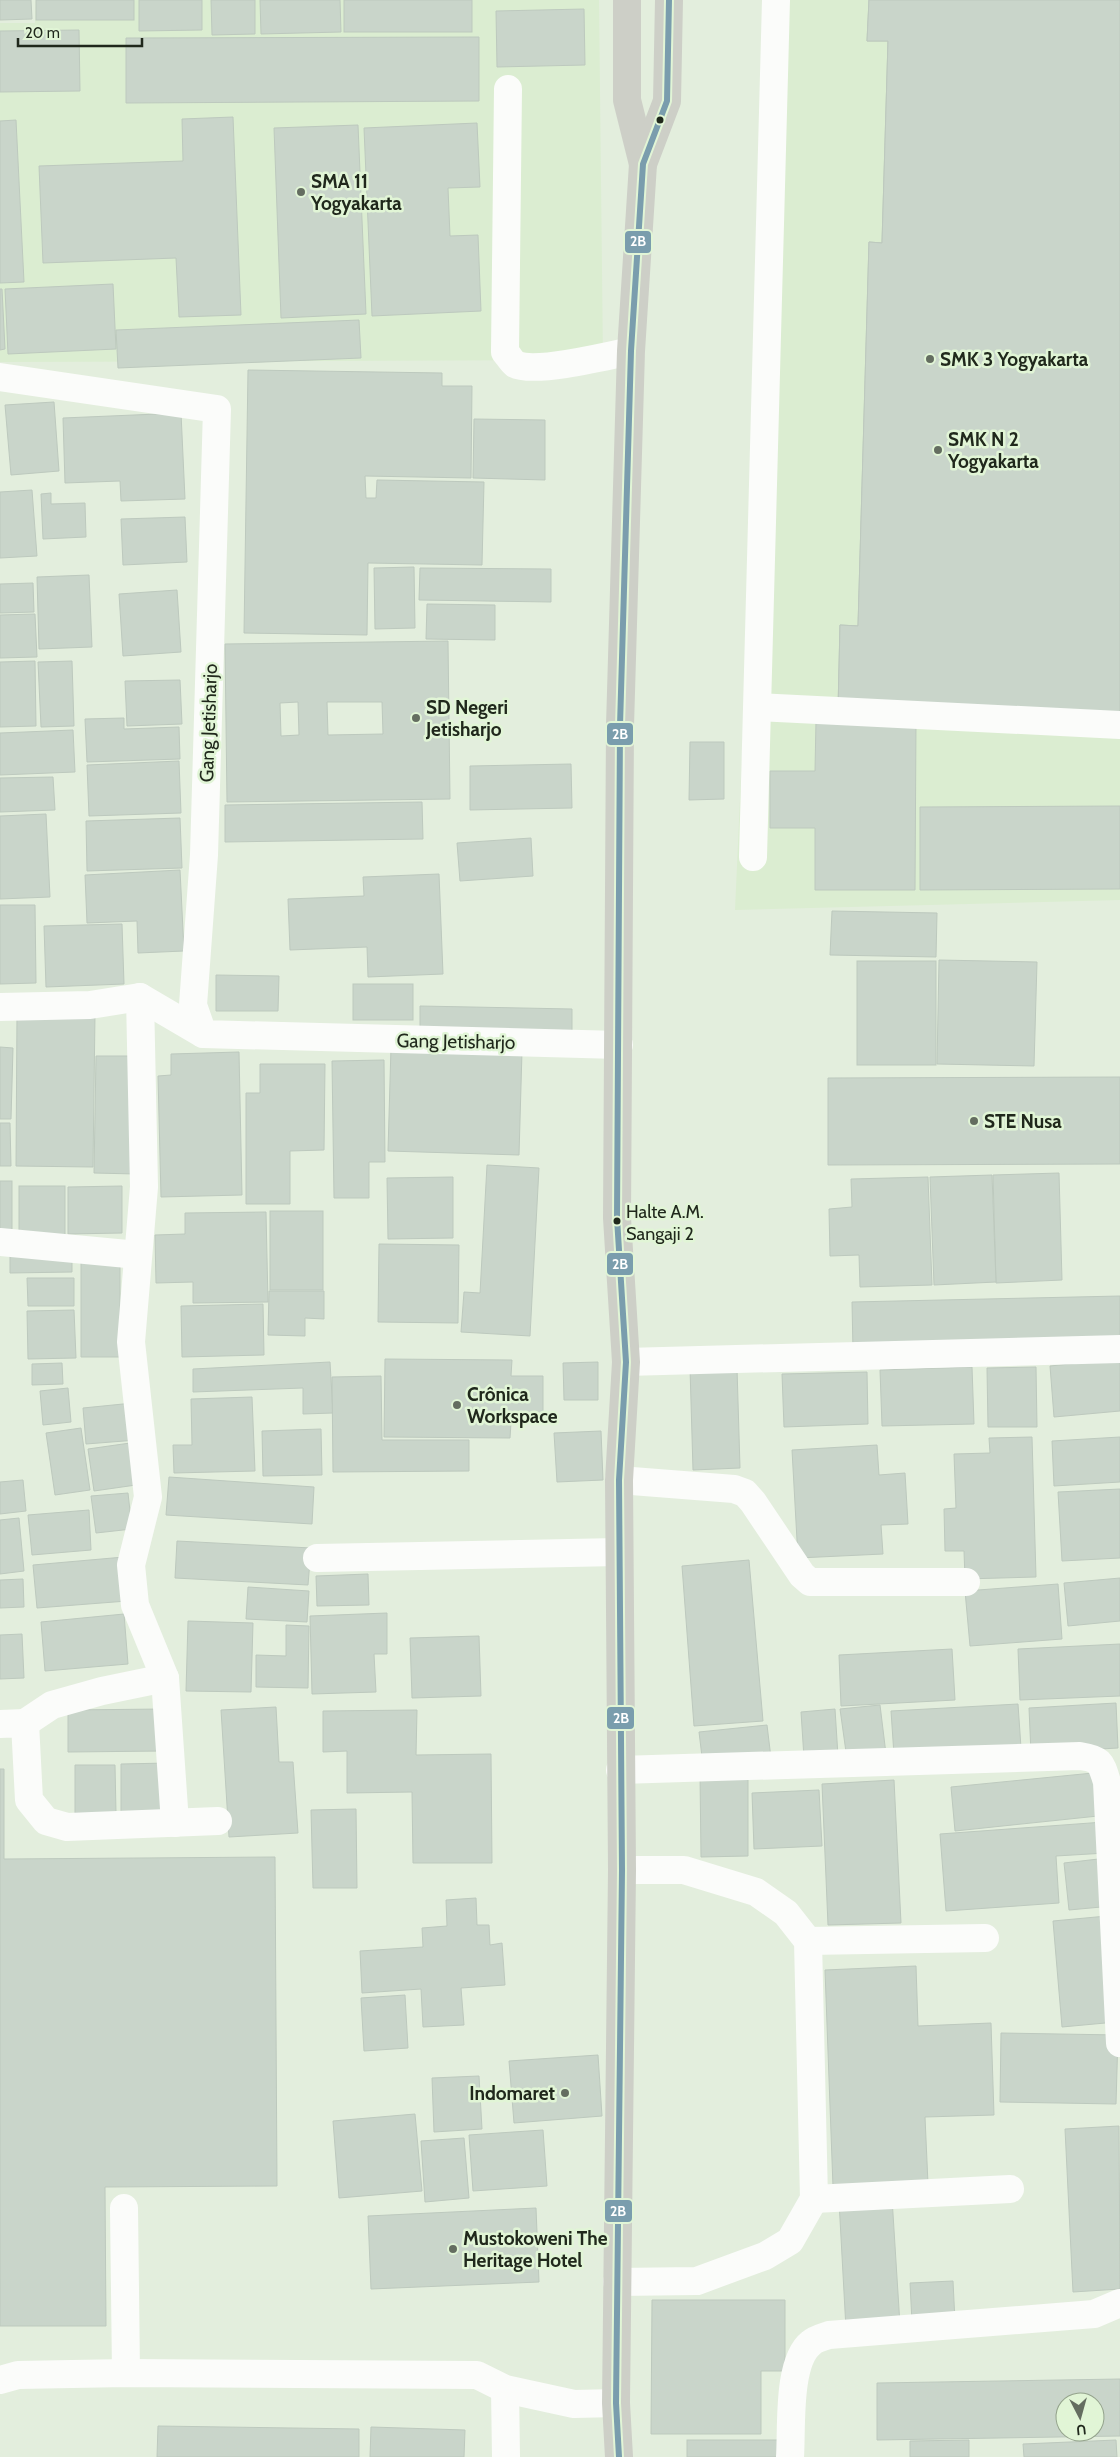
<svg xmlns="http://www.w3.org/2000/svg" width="1120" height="2457" font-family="Cabin,sans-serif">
  <rect width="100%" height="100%" fill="#e3eedd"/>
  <g fill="#dbedd1">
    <path d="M 36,0 L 599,0 L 603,360 L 0,362 L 0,23 L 35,23 Z"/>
    <path d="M 776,0 L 1120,0 L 1120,900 L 735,910 Z"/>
  </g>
  <g fill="#c9d5ca" stroke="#bdc9be" fill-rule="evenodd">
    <path d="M 0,0 L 31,0 L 32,19 L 0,20 Z"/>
    <rect x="36" y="0" width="98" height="20"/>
    <path d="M 139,0 L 202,0 L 202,30 L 139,31 Z"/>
    <path d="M 211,0 L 255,0 L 255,34 L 212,35 Z"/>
    <path d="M 260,0 L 340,0 L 341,32 L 261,34 Z"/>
    <rect x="344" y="0" width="128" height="32"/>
    <path d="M 869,0 L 1120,0 L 1120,251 L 1053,249 L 1054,221 L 953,217 L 952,261 L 946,261 L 944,292 L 998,294 L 997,305 L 1071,308 L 1073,260 L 1120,262 L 1120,545 L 1116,636 L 1120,636 L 1120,717 L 838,710 L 840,625 L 858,626 L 869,242 L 882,243 L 888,41 L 867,41 ZM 960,45 L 1086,49 L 1082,149 L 1058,148 L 1057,172 L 955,169 ZM 995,358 L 1057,360 L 1053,476 L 1042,475 L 1039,542 L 1050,542 L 1046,633 L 931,628 L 942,371 L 994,373 Z"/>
    <path d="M 869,0 L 1120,0 L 1120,717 L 838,710 L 840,625 L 858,626 L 869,242 L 882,243 L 888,41 L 867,41 Z"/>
    <path d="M 584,9 L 585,65 L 497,67 L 496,11 Z"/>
    <path d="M 79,30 L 80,91 L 0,92 L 0,31 Z"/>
    <path d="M 479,37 L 479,101 L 126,103 L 126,38 Z"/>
    <path d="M 233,117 L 241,315 L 179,317 L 176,258 L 43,263 L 39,166 L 183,161 L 182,119 Z"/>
    <path d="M 16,120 L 24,282 L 0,283 L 0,121 Z"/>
    <path d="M 477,123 L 480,187 L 448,188 L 450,236 L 478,235 L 481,311 L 372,316 L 364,128 Z"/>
    <path d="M 358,125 L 366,314 L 281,318 L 274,128 Z"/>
    <path d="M 113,284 L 116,349 L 8,354 L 5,289 Z"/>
    <path d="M 0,289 L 2,289 L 5,349 L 0,350 Z"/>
    <path d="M 359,320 L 361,358 L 118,368 L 116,330 Z"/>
    <path d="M 248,370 L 442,373 L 442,386 L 472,386 L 471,478 L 365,476 L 366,498 L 376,498 L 377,480 L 484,482 L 482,565 L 368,563 L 367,635 L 244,633 Z"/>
    <path d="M 54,402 L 59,471 L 11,475 L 5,405 Z"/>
    <path d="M 181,413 L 185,499 L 121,501 L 120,481 L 65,483 L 63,418 Z"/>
    <path d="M 474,419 L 545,420 L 545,480 L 473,478 Z"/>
    <path d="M 32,490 L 37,556 L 0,558 L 0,492 Z"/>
    <path d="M 51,493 L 51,504 L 85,503 L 86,537 L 43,539 L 41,494 Z"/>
    <path d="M 185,517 L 187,562 L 123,565 L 121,519 Z"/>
    <path d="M 414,567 L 415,628 L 375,629 L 374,568 Z"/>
    <path d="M 420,568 L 551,569 L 551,602 L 419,600 Z"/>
    <path d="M 89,575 L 92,647 L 39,649 L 37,577 Z"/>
    <path d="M 33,583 L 34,612 L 0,613 L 0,584 Z"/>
    <path d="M 177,590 L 181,652 L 123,656 L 119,594 Z"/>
    <path d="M 427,604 L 495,605 L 495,640 L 426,639 Z"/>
    <path d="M 35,614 L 37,657 L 0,658 L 0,615 Z"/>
    <path d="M 448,641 L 450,799 L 227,802 L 225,644 ZM 298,702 L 299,735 L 281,736 L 280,703 ZM 327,702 L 382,702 L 383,734 L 328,735 Z"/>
    <path d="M 35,661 L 36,726 L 0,727 L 0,662 Z"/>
    <path d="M 72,661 L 74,726 L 41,727 L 38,662 Z"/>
    <path d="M 180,680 L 182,724 L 127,726 L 125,681 Z"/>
    <path d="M 124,718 L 124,729 L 179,727 L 180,759 L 87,762 L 85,719 Z"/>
    <path d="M 816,721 L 916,722 L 915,890 L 815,890 L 815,828 L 770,828 L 770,771 L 815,771 Z"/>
    <path d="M 73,730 L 75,772 L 0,775 L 0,733 Z"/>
    <path d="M 690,742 L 724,742 L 724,799 L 689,800 Z"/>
    <path d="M 179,761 L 181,813 L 89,816 L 87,765 Z"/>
    <path d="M 571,764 L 572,808 L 470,810 L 470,766 Z"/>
    <path d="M 53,777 L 55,810 L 0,812 L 0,778 Z"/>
    <path d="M 422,802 L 423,839 L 225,842 L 225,805 Z"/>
    <path d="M 1120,806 L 1120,889 L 920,890 L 920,807 Z"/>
    <path d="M 46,814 L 50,897 L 0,899 L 0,816 Z"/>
    <path d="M 180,818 L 182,868 L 87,871 L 86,821 Z"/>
    <path d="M 531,838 L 533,876 L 460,881 L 457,843 Z"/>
    <path d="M 180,870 L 184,951 L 138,953 L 137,921 L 87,923 L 85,875 Z"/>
    <path d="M 439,874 L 443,974 L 368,977 L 367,947 L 290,950 L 288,899 L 364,896 L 363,877 Z"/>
    <path d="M 0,905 L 35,905 L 36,983 L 0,984 Z"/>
    <path d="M 832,911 L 937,913 L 936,957 L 830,955 Z"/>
    <path d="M 122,924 L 124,984 L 46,987 L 44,926 Z"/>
    <path d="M 939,960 L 1037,962 L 1034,1066 L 937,1064 Z"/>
    <rect x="857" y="961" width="79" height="104"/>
    <path d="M 216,975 L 279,976 L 278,1011 L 216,1011 Z"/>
    <rect x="353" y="984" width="60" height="36"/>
    <path d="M 420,1006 L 572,1009 L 572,1032 L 420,1029 Z"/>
    <path d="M 17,1013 L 95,1014 L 93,1167 L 16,1166 Z"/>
    <path d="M 0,1047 L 13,1048 L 11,1119 L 0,1119 Z"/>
    <path d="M 391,1047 L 522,1051 L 519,1155 L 388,1151 Z"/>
    <path d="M 239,1052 L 242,1195 L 161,1197 L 158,1076 L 171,1075 L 171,1054 Z"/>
    <path d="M 96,1056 L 137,1056 L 136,1174 L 94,1173 Z"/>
    <path d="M 384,1060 L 385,1162 L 369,1162 L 369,1198 L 334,1198 L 332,1061 Z"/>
    <path d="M 260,1064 L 325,1064 L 324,1150 L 290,1151 L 290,1204 L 246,1204 L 246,1093 L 260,1093 Z"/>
    <path d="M 1120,1077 L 1120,1164 L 828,1165 L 828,1078 Z"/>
    <path d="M 0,1123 L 10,1123 L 11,1166 L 0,1166 Z"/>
    <path d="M 487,1165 L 539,1168 L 530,1336 L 461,1332 L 464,1292 L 480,1293 Z"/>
    <path d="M 1059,1173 L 1062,1280 L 996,1283 L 993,1175 Z"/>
    <path d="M 992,1175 L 996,1282 L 934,1285 L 930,1177 Z"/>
    <path d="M 453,1177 L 453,1238 L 388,1239 L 387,1178 Z"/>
    <path d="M 928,1177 L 932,1285 L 860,1287 L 859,1255 L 830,1256 L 829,1209 L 852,1207 L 851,1179 Z"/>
    <rect x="0" y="1181" width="12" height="52"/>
    <rect x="19" y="1186" width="46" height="49"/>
    <path d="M 122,1186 L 122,1233 L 68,1234 L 68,1187 Z"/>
    <rect x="270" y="1211" width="53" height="79"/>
    <path d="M 266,1212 L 268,1302 L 193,1303 L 193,1282 L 156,1283 L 155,1235 L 185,1234 L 185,1213 Z"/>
    <path d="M 379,1244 L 459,1245 L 458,1323 L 378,1322 Z"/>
    <path d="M 72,1246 L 72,1272 L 10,1273 L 10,1247 Z"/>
    <path d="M 81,1259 L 120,1260 L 120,1357 L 81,1357 Z"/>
    <path d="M 27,1278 L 74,1278 L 74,1306 L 28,1306 Z"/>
    <path d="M 269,1291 L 324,1291 L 324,1319 L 305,1318 L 305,1336 L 268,1335 Z"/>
    <path d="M 1120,1296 L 1120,1345 L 853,1351 L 852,1302 Z"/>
    <path d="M 263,1304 L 264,1355 L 182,1357 L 181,1306 Z"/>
    <path d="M 74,1310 L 76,1358 L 28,1359 L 27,1311 Z"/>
    <path d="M 385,1359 L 512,1360 L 511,1376 L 543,1376 L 543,1422 L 511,1422 L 510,1438 L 384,1437 Z"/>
    <path d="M 1120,1359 L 1120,1411 L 1054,1417 L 1050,1366 Z"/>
    <path d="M 330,1362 L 333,1413 L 303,1414 L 303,1388 L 193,1392 L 193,1369 Z"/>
    <path d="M 598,1362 L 598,1400 L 564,1400 L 563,1363 Z"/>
    <path d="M 62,1363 L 63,1384 L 32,1385 L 32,1364 Z"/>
    <path d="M 972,1367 L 974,1424 L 882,1426 L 880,1370 Z"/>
    <path d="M 1036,1367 L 1037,1427 L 988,1427 L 987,1368 Z"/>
    <path d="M 690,1368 L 737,1368 L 740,1468 L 693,1470 Z"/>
    <path d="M 867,1372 L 868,1424 L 784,1427 L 782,1374 Z"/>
    <path d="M 381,1376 L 382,1440 L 469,1440 L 469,1471 L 333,1472 L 332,1377 Z"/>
    <path d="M 68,1388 L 71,1422 L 43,1425 L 40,1391 Z"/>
    <path d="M 252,1397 L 255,1471 L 174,1473 L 173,1445 L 192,1445 L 191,1399 Z"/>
    <path d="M 133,1403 L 137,1440 L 86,1444 L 83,1408 Z"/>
    <path d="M 81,1428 L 90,1490 L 55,1495 L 46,1433 Z"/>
    <path d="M 321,1429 L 322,1475 L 263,1476 L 262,1431 Z"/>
    <path d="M 601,1431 L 603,1480 L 557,1482 L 554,1433 Z"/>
    <path d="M 1032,1437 L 1036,1577 L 965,1579 L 964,1551 L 945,1551 L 944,1509 L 956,1508 L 954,1454 L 990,1453 L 989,1438 Z"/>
    <path d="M 1120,1437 L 1120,1482 L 1054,1486 L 1052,1441 Z"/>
    <path d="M 137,1442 L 143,1484 L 94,1491 L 88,1449 Z"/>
    <path d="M 877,1445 L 879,1475 L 905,1473 L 908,1524 L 881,1525 L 883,1554 L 798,1558 L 792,1450 Z"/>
    <path d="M 169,1477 L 314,1487 L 312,1524 L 166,1515 Z"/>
    <path d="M 23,1480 L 26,1511 L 0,1514 L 0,1482 Z"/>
    <path d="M 1120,1489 L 1120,1558 L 1062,1561 L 1058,1492 Z"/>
    <path d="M 128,1493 L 132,1529 L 96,1533 L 91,1496 Z"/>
    <path d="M 89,1510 L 91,1550 L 32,1555 L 28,1515 Z"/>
    <path d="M 19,1518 L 24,1571 L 0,1574 L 0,1520 Z"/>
    <path d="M 177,1541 L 311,1548 L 308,1585 L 175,1578 Z"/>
    <path d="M 124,1557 L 127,1601 L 37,1608 L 33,1565 Z"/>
    <path d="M 749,1560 L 763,1721 L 694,1726 L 682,1566 Z"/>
    <path d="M 368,1574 L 369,1605 L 317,1606 L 316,1576 Z"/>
    <path d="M 1120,1578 L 1120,1621 L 1068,1626 L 1064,1583 Z"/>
    <path d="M 23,1579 L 24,1607 L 0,1608 L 0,1580 Z"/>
    <path d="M 1058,1584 L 1062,1639 L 970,1646 L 965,1591 Z"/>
    <path d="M 248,1587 L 309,1591 L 307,1622 L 246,1619 Z"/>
    <path d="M 387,1613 L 387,1654 L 374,1654 L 376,1692 L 312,1694 L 310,1616 Z"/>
    <path d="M 124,1614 L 128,1664 L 45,1671 L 41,1622 Z"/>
    <path d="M 188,1621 L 253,1623 L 251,1692 L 186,1691 Z"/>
    <path d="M 286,1625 L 309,1626 L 308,1688 L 256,1687 L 256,1655 L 286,1656 Z"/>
    <path d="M 22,1634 L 24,1678 L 0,1679 L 0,1635 Z"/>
    <path d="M 479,1636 L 481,1696 L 412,1698 L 410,1638 Z"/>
    <path d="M 1120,1644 L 1120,1696 L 1020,1700 L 1018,1649 Z"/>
    <path d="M 952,1649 L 955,1700 L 841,1706 L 839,1655 Z"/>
    <path d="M 1116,1703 L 1118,1748 L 1031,1753 L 1029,1708 Z"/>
    <path d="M 1018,1704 L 1021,1748 L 894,1755 L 891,1711 Z"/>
    <path d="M 880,1705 L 886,1754 L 847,1759 L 840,1709 Z"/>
    <path d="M 276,1707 L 279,1762 L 293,1762 L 298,1833 L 229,1837 L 221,1710 Z"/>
    <path d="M 163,1709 L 163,1751 L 68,1752 L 68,1710 Z"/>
    <path d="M 835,1709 L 838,1756 L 804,1758 L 801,1712 Z"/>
    <path d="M 417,1710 L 416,1755 L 491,1754 L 492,1863 L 413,1863 L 412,1792 L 347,1793 L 347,1751 L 323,1752 L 323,1711 Z"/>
    <path d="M 767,1725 L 771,1758 L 703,1765 L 699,1732 Z"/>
    <path d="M 168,1763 L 168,1817 L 121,1817 L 121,1764 Z"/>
    <path d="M 75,1765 L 115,1765 L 116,1813 L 75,1813 Z"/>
    <path d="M 0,1769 L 4,1769 L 4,1859 L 275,1857 L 277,2186 L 105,2187 L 106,2326 L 0,2326 Z"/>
    <path d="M 1093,1773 L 1098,1816 L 955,1831 L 951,1787 Z"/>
    <path d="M 700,1774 L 748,1774 L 748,1856 L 701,1857 Z"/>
    <path d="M 894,1780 L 901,1923 L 828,1925 L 822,1784 Z"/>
    <path d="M 819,1790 L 822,1846 L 754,1849 L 752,1793 Z"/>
    <path d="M 356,1809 L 357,1888 L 313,1888 L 311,1810 Z"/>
    <path d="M 1104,1822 L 1106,1853 L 1056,1856 L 1059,1903 L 946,1911 L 940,1834 Z"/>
    <path d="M 1107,1858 L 1112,1906 L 1069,1910 L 1064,1863 Z"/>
    <path d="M 476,1898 L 477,1925 L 489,1925 L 490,1945 L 502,1943 L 505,1985 L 461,1988 L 464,2025 L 423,2027 L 421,1989 L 362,1993 L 360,1951 L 423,1947 L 422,1928 L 447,1926 L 446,1900 Z"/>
    <path d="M 1107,1916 L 1116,2022 L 1062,2027 L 1053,1921 Z"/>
    <path d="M 916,1966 L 918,2026 L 991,2023 L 994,2115 L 925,2117 L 928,2184 L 833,2187 L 825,1970 Z"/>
    <path d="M 405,1995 L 408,2048 L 364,2051 L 361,1998 Z"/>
    <path d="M 1001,2033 L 1118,2035 L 1116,2104 L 1000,2102 Z"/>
    <path d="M 598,2055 L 602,2116 L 514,2123 L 509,2061 Z"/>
    <path d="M 479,2076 L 482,2129 L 434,2132 L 432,2078 Z"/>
    <path d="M 415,2114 L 422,2191 L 339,2198 L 333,2121 Z"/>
    <path d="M 1119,2126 L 1120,2289 L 1073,2292 L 1065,2129 Z"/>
    <path d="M 543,2130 L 547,2186 L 473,2191 L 469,2135 Z"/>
    <path d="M 464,2138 L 469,2198 L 425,2202 L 421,2141 Z"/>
    <path d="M 892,2198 L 900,2325 L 846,2329 L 839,2201 Z"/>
    <path d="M 536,2208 L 539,2282 L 371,2289 L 368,2216 Z"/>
    <path d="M 953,2281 L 955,2321 L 912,2322 L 910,2283 Z"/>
    <path d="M 652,2300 L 785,2300 L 785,2371 L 761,2371 L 761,2434 L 651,2434 Z"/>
    <path d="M 1120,2379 L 1120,2436 L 877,2440 L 877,2383 ZM 1065,2402 L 1095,2402 L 1095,2432 L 1065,2432 Z"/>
    <path d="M 158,2426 L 359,2429 L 359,2457 L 157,2457 Z"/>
    <path d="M 371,2427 L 465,2430 L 464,2457 L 370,2457 Z"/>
    <rect x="687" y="2440" width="98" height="17"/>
    <path d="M 969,2440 L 969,2457 L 910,2457 L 910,2441 Z"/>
    <path d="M 1116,2440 L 1117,2457 L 1024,2457 L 1023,2444 Z"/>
  </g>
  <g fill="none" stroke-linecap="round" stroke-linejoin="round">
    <g stroke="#fbfcfa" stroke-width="28">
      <path d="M 508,89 L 505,352 C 508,355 511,361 515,364 C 534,374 608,356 631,351"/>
      <path d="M 0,377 L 217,409 L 204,855 L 193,1005 L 203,1034 L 619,1045"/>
      <path d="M 758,707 L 1120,725"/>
      <path d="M 753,857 L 776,0"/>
      <path d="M 140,997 L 144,1187 L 131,1342 L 148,1497 L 131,1565 L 135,1605 L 165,1678 L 175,1823"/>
      <path d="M 0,1007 L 90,1005 L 140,997 L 203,1034"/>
      <path d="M 0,1242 L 138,1255"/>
      <path d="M 626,1362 L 1120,1349"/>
      <path d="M 619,1480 L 734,1489 L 745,1493 L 753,1502 L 802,1575 L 810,1582 L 966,1582"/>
      <path d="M 317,1558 L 618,1552"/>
      <path d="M 25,1723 L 52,1705 L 102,1691 L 165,1678"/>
      <path d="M 0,1724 L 25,1723 L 29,1800 L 46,1821 L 67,1827 L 218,1821"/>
      <path d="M 620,1770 L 1080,1756 C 1101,1759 1101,1763 1107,1782 L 1120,2043"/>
      <path d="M 808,1941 L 985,1938"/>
      <path d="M 814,2199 L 1010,2189"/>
      <path d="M 124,2208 L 126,2373"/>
      <path d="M 617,2282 L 697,2281 L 765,2256 L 790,2241 L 814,2199 L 808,1941 L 786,1913 L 756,1892 L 684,1870 L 622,1870"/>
      <path d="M 0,2380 L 18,2375 L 126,2373 L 477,2375 L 505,2389 L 574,2404 L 616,2403"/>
      <path d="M 505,2389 L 506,2457"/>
      <path d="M 790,2457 C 792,2428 787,2362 811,2343 C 815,2339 823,2337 829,2335 L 1094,2314 L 1120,2303"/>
    </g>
    <g stroke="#cdcfc7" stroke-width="28">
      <path d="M 627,0 L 627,100 L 643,164"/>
      <path d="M 619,2457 L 616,2403 L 622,1870 L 619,1480 L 626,1362 L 617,1218 L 620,726 L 631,351 L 643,164 L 667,101 L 669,0"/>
    </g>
    <g stroke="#e1f5d6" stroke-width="10">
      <path id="bus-1" d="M 619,2457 L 616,2403 L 622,1870 L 619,1480 L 626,1362 L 617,1218 L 620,726 L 631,351 L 643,164 L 667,101 L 669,0"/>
    </g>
    <use href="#bus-1" stroke="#7a9dad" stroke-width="6"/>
  </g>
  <g fill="#20281c" stroke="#e1f5d6" stroke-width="2">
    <circle cx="660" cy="120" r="4.5"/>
    <circle cx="617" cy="1221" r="4.5"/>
  </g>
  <g fill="#646d60" stroke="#e1f5d6" stroke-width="2">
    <circle cx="301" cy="192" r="5"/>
    <circle cx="930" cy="359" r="5"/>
    <circle cx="938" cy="450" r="5"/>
    <circle cx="416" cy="718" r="5"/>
    <circle cx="974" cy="1121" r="5"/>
    <circle cx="457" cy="1405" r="5"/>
    <circle cx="565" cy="2093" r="5"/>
    <circle cx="453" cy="2249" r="5"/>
  </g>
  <g text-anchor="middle" stroke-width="5" stroke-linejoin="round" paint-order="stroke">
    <g font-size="18" fill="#20281c" stroke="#e1f5d6" text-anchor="start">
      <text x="626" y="1218">Halte A.M.<tspan x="626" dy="22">Sangaji 2</tspan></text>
    </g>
    <g font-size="19" font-weight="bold" fill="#20281c" stroke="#e1f5d6" text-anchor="start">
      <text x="311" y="188">SMA 11<tspan x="311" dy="22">Yogyakarta</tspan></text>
      <text x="940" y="366">SMK 3 Yogyakarta</text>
      <text x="948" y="446">SMK N 2<tspan x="948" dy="22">Yogyakarta</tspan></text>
      <text x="426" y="714">SD Negeri<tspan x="426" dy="22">Jetisharjo</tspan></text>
      <text x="984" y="1128">STE Nusa</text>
      <text x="467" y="1401">Crônica<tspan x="467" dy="22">Workspace</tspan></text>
      <text x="555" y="2100" text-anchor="end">Indomaret</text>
      <text x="463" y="2245">Mustokoweni The<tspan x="463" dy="22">Heritage Hotel</tspan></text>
    </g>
    <g font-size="19" fill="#20281c" stroke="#e1f5d6">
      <text transform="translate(208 723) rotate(-88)" y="7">Gang Jetisharjo</text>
      <text transform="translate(456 1041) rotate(1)" y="7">Gang Jetisharjo</text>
    </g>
  </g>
  <g stroke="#e1f5d6" stroke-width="2">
    <rect x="624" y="230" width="28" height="24" rx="5" fill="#7a9dad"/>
    <rect x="606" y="722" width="28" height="24" rx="5" fill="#7a9dad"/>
    <rect x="606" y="1252" width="28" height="24" rx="5" fill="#7a9dad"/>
    <rect x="606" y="1706" width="29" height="24" rx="5" fill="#7a9dad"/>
    <rect x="604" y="2199" width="29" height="24" rx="5" fill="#7a9dad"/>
  </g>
  <g font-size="14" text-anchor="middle" font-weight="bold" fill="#fff">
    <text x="638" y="246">2B</text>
    <text x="620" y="739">2B</text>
    <text x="620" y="1269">2B</text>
    <text x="621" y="1723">2B</text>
    <text x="618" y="2216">2B</text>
  </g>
  <g transform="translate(1080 2417) rotate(174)"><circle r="24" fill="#e1f5d6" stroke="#94a38c"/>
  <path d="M0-4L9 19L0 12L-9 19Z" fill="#646d60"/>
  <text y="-8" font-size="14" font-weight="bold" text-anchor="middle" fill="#20281c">U</text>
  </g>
  <path d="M18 38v8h124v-8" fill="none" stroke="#20281c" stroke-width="2.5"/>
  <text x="25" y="38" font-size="15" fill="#20281c" stroke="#e1f5d6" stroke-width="4" paint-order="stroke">20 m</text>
</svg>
